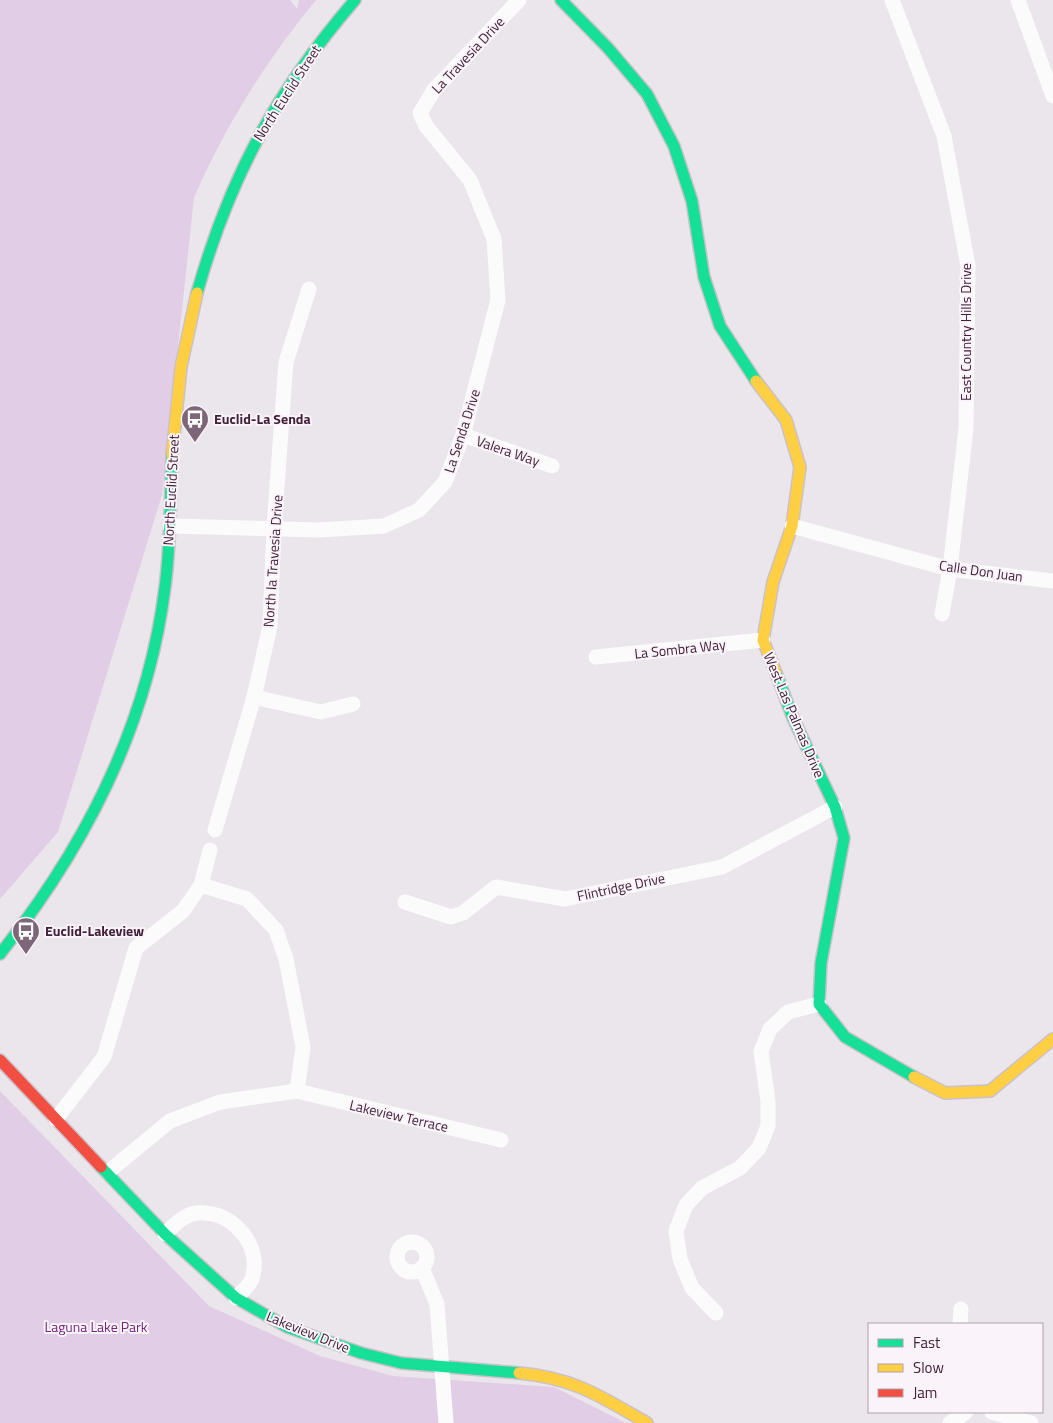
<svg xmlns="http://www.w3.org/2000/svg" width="1053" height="1423" font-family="'Titillium Web',sans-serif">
  <rect width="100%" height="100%" fill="#ebe6eb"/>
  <g fill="#e1cee6">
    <path d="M 0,0 L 290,0 L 297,9 L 299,0 L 316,0 C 266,61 225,126 194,198 L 162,495 L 58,832 L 0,899 Z"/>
    <path d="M 0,1091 L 209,1306 L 320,1356 L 393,1376 L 554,1387 L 626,1423 L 0,1423 Z"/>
  </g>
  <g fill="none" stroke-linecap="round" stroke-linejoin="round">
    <g stroke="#cbc1c9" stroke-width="14">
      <g id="fast">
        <path d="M 561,0 L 608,48 L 647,94 L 674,146 L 692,201 L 704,277 L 720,326 L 756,381"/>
        <path d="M 197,293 C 230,176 276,92 355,0"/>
        <path d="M 776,673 L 793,718 L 835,807 L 844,838 L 821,963 L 819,1004 L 845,1037 L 914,1077"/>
        <path d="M 0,954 C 86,846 148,725 165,587 C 171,543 170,499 172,455"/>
        <path d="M 101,1167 L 165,1234 L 236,1298 L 287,1327 L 361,1353 L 401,1363 L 519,1373"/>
      </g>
    </g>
    <g stroke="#cbc1c9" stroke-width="14">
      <g id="slow">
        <path d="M 756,381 L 786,420 L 800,467 L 792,526 L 773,582 L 763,640 L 776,673"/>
        <path d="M 172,455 L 181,367 L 197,293"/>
        <path d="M 914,1077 L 945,1093 L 990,1091 L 1053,1039"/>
        <path d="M 519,1373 C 574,1378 600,1396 647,1423"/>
      </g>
    </g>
    <g stroke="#cbc1c9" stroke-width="14">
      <path id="jam" d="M 0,1060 L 101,1167"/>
    </g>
    <g stroke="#fcfbfc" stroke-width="15">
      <path d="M 892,0 L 944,136 L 968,266 L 966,428 L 950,569 L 942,614"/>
      <path d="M 1018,0 L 1053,96"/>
      <path d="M 463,435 L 552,466"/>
      <path d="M 170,526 L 319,530 L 384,526 L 419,510 L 445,482 L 463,435 L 498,300 L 494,239 L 470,180 L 426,126 L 420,113 L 434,90 L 519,0"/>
      <path d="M 792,526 L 950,569 L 1053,581"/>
      <path d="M 596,657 L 763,640"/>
      <path d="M 254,697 L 321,712 L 353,704"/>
      <path d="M 215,830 L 254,697 L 270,626 L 274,528 L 286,362 L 309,289"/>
      <path d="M 201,885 L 247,899 L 276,930 L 286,959 L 303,1047 L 297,1091"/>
      <path d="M 405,902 L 451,917 L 463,913 L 496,887 L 565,899 L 722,867 L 835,807"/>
      <path d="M 56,1119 L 104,1057 L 136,948 L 183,911 L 201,885 L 210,850"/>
      <path d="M 108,1172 L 170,1121 L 220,1102 L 297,1091 L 501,1140"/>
      <path d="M 165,1234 C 174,1225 183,1215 197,1213 C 227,1209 258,1239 254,1270 C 253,1273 253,1278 251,1281 C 248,1287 240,1293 236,1298"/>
      <circle cx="412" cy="1257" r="15"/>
      <path d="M 422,1268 L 437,1304 L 446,1423"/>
      <path d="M 716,1313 L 692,1288 L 680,1259 L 676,1231 L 686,1205 L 702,1188 L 740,1168 L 759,1148 L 768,1126 L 768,1101 L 761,1051 L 770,1029 L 788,1012 L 819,1004"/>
      <path d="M 960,1324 L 961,1309"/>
      <path d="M 992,1412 L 1031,1423"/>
      <path d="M 950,1423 L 966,1412"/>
    </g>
    <use href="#fast" stroke="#16e098" stroke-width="11"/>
    <use href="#slow" stroke="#ffcf43" stroke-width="11"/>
    <use href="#jam" stroke="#f24e42" stroke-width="11"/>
  </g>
  <defs>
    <g id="bus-pin" transform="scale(1.4375)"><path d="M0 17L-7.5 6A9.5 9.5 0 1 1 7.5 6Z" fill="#7c6677" stroke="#faf4fa"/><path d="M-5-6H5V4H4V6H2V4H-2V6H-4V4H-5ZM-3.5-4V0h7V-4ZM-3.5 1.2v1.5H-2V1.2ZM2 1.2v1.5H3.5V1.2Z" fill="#fff"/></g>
  </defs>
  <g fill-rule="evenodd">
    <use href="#bus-pin" x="195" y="419"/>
    <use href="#bus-pin" x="26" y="931"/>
  </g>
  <g text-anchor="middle" stroke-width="4" stroke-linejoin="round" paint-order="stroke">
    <g font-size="14" fill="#412139" stroke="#faf4fa">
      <text transform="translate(468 55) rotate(-47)" y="5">La Travesia Drive</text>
      <text transform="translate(287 93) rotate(-57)" y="5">North Euclid Street</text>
      <text transform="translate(966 332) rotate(-90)" y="5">East Country Hills Drive</text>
      <text transform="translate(462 431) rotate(-72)" y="5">La Senda Drive</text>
      <text transform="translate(508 451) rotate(19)" y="5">Valera Way</text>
      <text transform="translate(171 490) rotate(-87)" y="5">North Euclid Street</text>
      <text transform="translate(273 561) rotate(-86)" y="5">North la Travesia Drive</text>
      <text transform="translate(981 571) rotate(8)" y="5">Calle Don Juan</text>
      <text transform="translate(680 649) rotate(-6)" y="5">La Sombra Way</text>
      <text transform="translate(794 715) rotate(67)" y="5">West Las Palmas Drive</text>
      <text transform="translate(621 887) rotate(-12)" y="5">Flintridge Drive</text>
      <text transform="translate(399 1116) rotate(13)" y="5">Lakeview Terrace</text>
      <text transform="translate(308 1332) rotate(22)" y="5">Lakeview Drive</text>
    </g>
    <g font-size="14" font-weight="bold" fill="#412139" stroke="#faf4fa" text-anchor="start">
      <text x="214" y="424">Euclid-La Senda</text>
      <text x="45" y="936">Euclid-Lakeview</text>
    </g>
    <g font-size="14" fill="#73277c" stroke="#faf4fa">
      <text x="96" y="1332">Laguna Lake Park</text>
    </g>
  </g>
  <rect x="868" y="1323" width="175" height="90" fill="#faf4fa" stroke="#b0a0ad"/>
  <rect x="878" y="1339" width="25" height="8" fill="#16e098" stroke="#b0a0ad"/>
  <text x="913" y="1348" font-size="15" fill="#412139">Fast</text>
  <rect x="878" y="1364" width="25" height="8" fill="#ffcf43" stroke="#b0a0ad"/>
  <text x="913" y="1373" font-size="15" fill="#412139">Slow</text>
  <rect x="878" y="1389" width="25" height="8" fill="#f24e42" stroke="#b0a0ad"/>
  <text x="913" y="1398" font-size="15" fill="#412139">Jam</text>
</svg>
